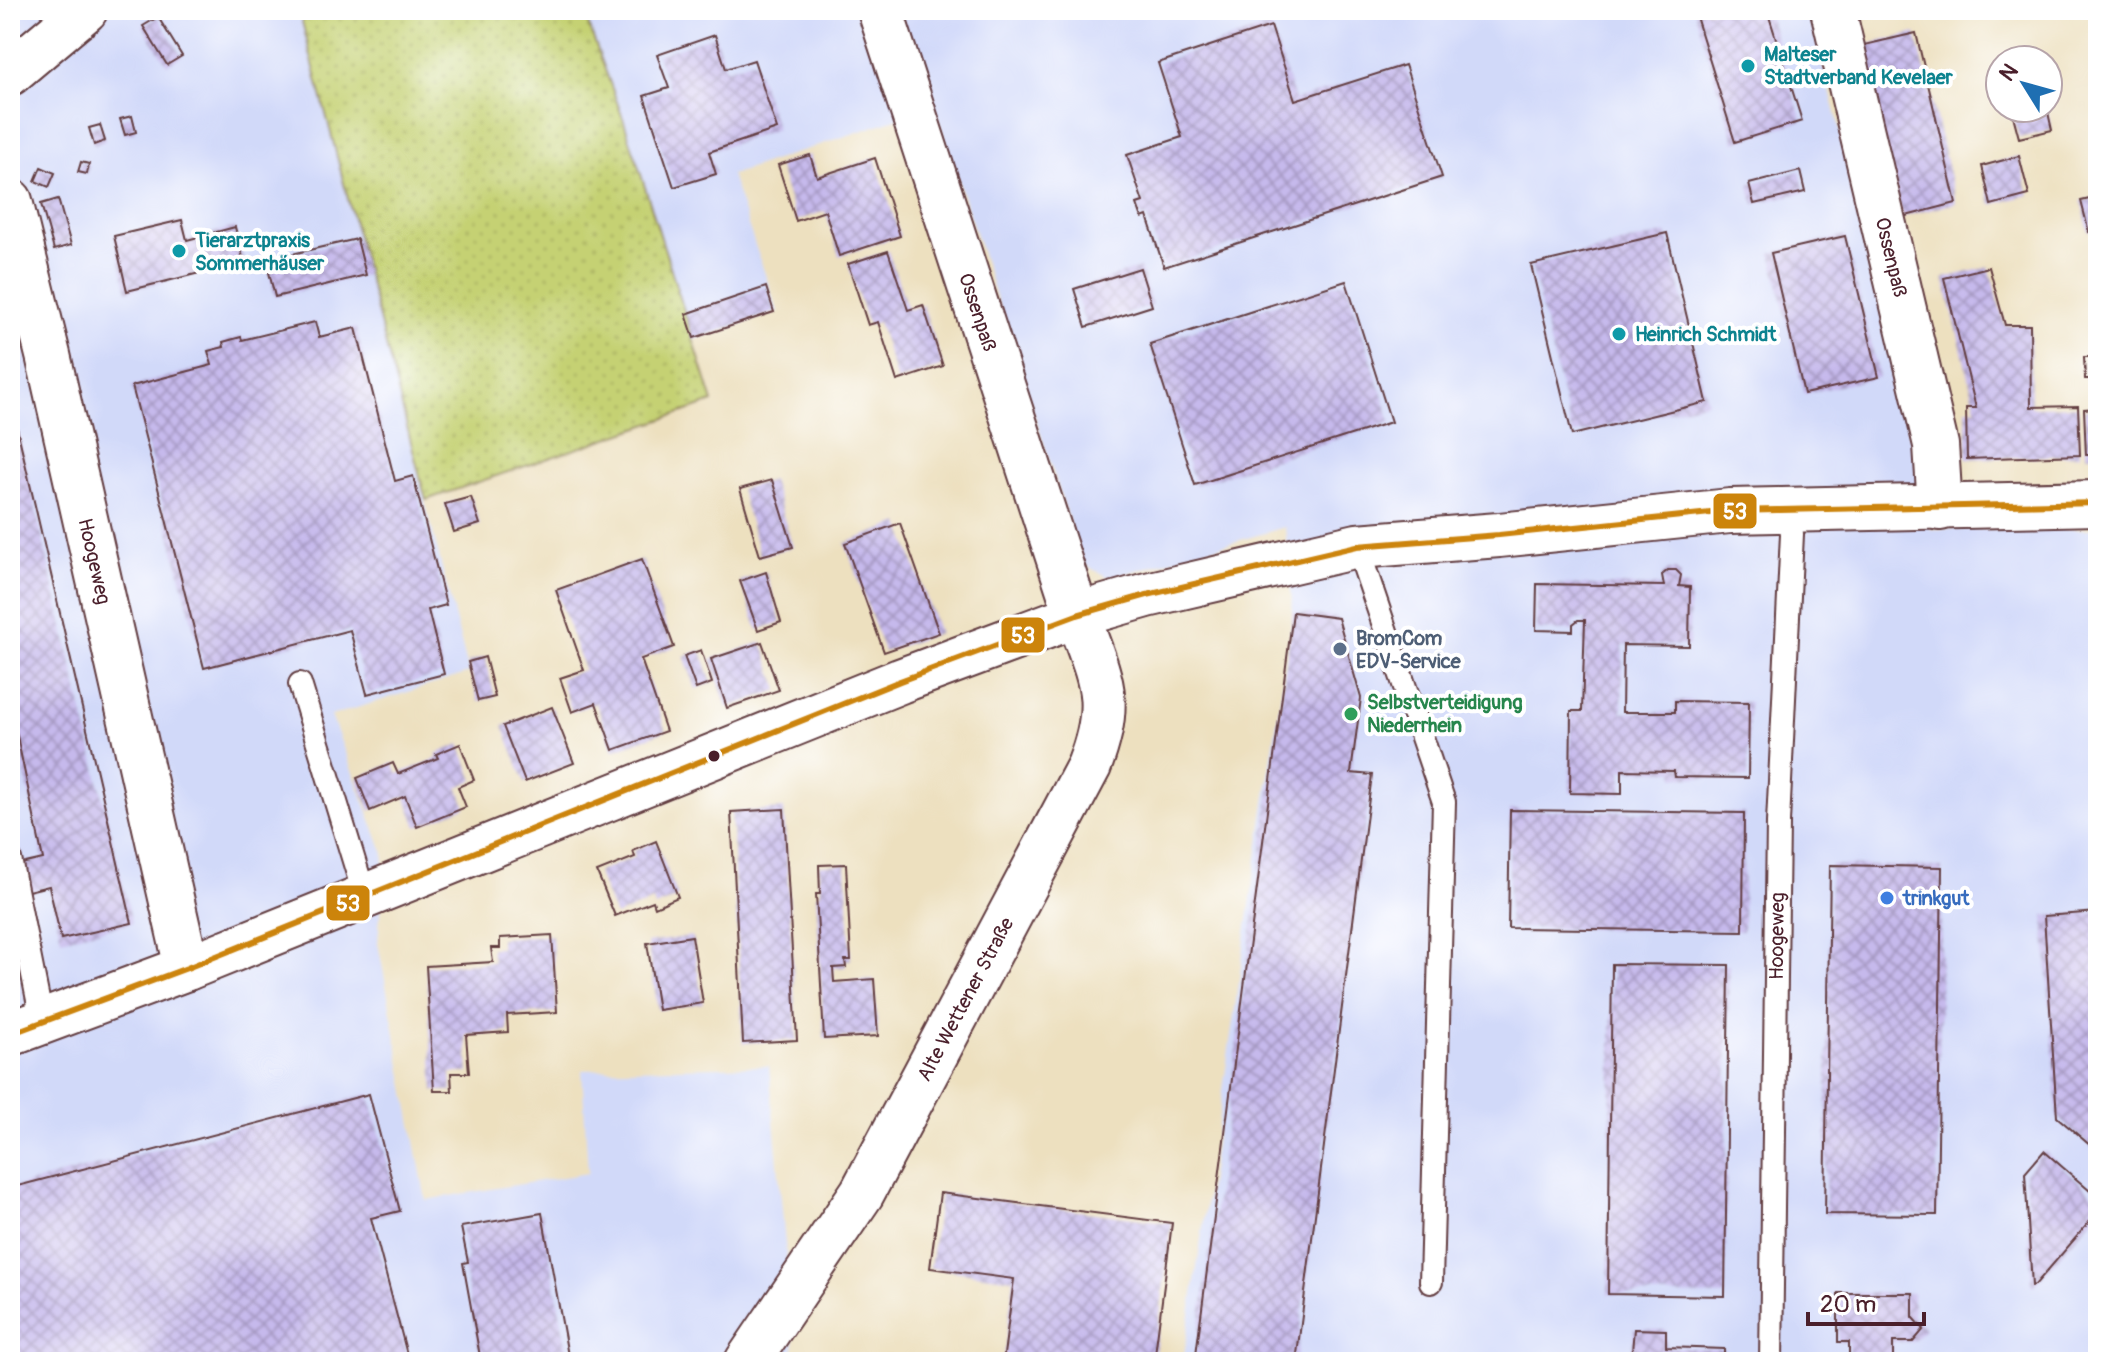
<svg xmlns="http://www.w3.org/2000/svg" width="2108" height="1372" font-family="Pangolin,sans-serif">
  <defs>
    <pattern id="grass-dots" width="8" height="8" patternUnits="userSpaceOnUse" patternTransform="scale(2)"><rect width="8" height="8" fill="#c5d173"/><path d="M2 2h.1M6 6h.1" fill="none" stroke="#abb364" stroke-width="1.8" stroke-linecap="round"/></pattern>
    <pattern id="building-cross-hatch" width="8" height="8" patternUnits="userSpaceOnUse" patternTransform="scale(2)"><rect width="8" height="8" fill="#c6b9ec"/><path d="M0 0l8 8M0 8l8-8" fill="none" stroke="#a396bf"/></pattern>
  </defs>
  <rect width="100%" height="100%" fill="#fff"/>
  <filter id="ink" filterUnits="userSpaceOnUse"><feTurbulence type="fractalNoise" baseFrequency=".0125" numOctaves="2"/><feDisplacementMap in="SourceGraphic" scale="16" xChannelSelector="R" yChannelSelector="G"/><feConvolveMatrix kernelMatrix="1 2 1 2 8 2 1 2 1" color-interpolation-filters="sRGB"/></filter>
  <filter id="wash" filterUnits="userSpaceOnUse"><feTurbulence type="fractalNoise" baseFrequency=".006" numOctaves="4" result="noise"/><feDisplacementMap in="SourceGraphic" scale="32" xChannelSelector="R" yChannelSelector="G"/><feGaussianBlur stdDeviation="1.8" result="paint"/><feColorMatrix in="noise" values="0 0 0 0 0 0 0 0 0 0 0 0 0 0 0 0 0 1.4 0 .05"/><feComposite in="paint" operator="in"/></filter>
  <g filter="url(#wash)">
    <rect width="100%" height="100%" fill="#ede0bf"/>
    <g fill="#d1d9f9">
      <path d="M 19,10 L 299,10 L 469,673 L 331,716 L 384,854 L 378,943 L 426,1200 L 588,1173 L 582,1070 L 769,1066 L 794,1342 L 791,1362 L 10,1362 L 10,17 Z"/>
      <path d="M 583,10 L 1809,10 L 1867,233 L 1930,529 L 2098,529 L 2098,1362 L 1183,1362 L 1293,612 L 1285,527 L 1110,578 L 1083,564 L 934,106 L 731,175 L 778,312 L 693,340 L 624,121 Z"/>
    </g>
    <path fill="url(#grass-dots)" stroke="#88784f" stroke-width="2" d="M 299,10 L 583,10 L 624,121 L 713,402 L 426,500 Z"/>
    <g id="blocks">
      <g fill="url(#building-cross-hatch)">
        <path d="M 1694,10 L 1767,10 L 1802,121 L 1735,142 Z"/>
        <path d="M 158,17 L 182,56 L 167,65 L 143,26 Z"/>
        <path d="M 1271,26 L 1295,100 L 1405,65 L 1442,177 L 1164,267 L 1147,216 L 1142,218 L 1137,204 L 1143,202 L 1127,155 L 1182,137 L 1158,63 Z"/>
        <path d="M 1916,33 L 1956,203 L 1902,217 L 1860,46 Z"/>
        <path d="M 715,35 L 726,69 L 754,60 L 777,129 L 709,152 L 716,174 L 674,187 L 644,96 L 669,88 L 657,55 Z"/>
        <path d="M 2011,108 L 2047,108 L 2052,130 L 2019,138 Z"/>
        <path d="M 132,116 L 136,132 L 125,135 L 120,119 Z"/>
        <path d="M 100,125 L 105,141 L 94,145 L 89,128 Z"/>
        <path d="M 810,155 L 817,177 L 875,158 L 900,236 L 839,256 L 825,211 L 796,221 L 778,165 Z"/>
        <path d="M 2019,156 L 2029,195 L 1991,205 L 1982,166 Z"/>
        <path d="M 81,162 L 89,164 L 87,174 L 78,172 Z"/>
        <path d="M 41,167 L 55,173 L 49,187 L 35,181 Z"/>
        <path d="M 1800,171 L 1805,192 L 1754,204 L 1749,184 Z"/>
        <path d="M 2098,197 L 2098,230 L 2089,232 L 2081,201 Z"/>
        <path d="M 58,199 L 71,245 L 54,250 L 41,204 Z"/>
        <path d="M 182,220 L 187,240 L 235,227 L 244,262 L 127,291 L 114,236 Z"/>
        <path d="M 1667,233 L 1707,402 L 1572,435 L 1531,265 Z"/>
        <path d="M 1845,236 L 1879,377 L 1804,394 L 1771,253 Z"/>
        <path d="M 357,239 L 366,275 L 275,297 L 266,260 Z"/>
        <path d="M 888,251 L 908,310 L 923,305 L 943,366 L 897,381 L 878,322 L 868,325 L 848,264 Z"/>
        <path d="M 1989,267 L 2005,325 L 2030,325 L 2031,407 L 2078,406 L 2080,455 L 1967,459 L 1966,408 L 1976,408 L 1944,278 Z"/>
        <path d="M 1140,268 L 1152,306 L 1086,327 L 1074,289 Z"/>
        <path d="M 1346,281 L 1391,422 L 1195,485 L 1150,344 Z"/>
        <path d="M 766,287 L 774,312 L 694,338 L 686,314 Z"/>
        <path d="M 315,322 L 319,337 L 356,328 L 395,481 L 413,476 L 446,605 L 428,610 L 444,674 L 367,694 L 350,630 L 204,668 L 132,386 L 212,365 L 208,351 L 224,347 L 223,342 L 241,337 L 242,340 Z"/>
        <path d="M 2084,357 L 2098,357 L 2098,389 L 2095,379 L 2085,379 Z"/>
        <path d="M 10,398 L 132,923 L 61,939 L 49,886 L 28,891 L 21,864 L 43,859 L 10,703 Z"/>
        <path d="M 2098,408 L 2098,455 L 2086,455 L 2084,409 Z"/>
        <path d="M 772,480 L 793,547 L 760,556 L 740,489 Z"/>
        <path d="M 471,497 L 480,524 L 454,532 L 445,504 Z"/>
        <path d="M 900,523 L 939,633 L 884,652 L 845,543 Z"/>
        <path d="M 642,559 L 674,647 L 641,659 L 666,731 L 613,750 L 596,703 L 572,712 L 560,678 L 584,670 L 556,590 Z"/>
        <path d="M 1668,570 L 1676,570 L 1681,575 L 1679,586 L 1690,587 L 1689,646 L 1623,645 L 1622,712 L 1675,712 L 1675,701 L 1749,702 L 1748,778 L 1675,777 L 1674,771 L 1622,770 L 1622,794 L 1570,793 L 1571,711 L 1582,711 L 1585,620 L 1578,620 L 1573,624 L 1573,631 L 1536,630 L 1537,584 L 1664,586 L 1662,575 Z"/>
        <path d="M 766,572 L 781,622 L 758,630 L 740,581 Z"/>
        <path d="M 1293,612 L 1338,618 L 1361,698 L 1351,773 L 1372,775 L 1296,1362 L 1195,1362 Z"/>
        <path d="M 762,642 L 779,690 L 727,708 L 711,659 Z"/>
        <path d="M 701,650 L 712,683 L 696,689 L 684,656 Z"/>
        <path d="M 485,657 L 495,697 L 478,701 L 468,662 Z"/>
        <path d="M 552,707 L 574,763 L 525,782 L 503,726 Z"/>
        <path d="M 460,744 L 474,780 L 458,787 L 466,807 L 417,827 L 405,796 L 370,811 L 357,778 L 393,763 L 398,774 L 438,758 L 436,754 Z"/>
        <path d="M 784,809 L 797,1040 L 743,1043 L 731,812 Z"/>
        <path d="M 1510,810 L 1744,813 L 1743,931 L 1508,928 Z"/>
        <path d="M 656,841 L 678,897 L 655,907 L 653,901 L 615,916 L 597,872 L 635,857 L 633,851 Z"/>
        <path d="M 846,864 L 851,960 L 845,960 L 846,967 L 833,968 L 834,982 L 874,979 L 878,1036 L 824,1039 L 816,894 L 820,894 L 819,865 Z"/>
        <path d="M 1830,865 L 1942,867 L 1937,1215 L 1825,1214 Z"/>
        <path d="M 2098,912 L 2098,1152 L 2057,1117 L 2044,916 Z"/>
        <path d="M 552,935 L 557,1012 L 507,1015 L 508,1032 L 466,1035 L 469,1073 L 451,1073 L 452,1091 L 434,1091 L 426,966 L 493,962 L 491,948 L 500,948 L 500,938 Z"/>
        <path d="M 692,936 L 703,1003 L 658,1010 L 647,943 Z"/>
        <path d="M 1612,964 L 1729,965 L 1725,1296 L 1608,1294 Z"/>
        <path d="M 369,1094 L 400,1211 L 371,1218 L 409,1362 L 10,1362 L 10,1188 Z"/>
        <path d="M 2044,1151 L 2098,1198 L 2098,1212 L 2035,1285 L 2032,1286 L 2025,1173 Z"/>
        <path d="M 940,1193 L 1172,1223 L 1154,1362 L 1003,1362 L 1014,1279 L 930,1268 Z"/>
        <path d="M 542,1213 L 569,1361 L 481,1362 L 463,1263 L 468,1262 L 461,1227 Z"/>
        <path d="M 1838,1293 L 1913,1293 L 1913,1317 L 1924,1329 L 1913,1342 L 1893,1342 L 1893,1362 L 1849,1362 L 1849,1342 L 1838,1342 Z"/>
        <path d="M 1634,1329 L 1666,1330 L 1666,1347 L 1724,1349 L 1724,1362 L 1631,1362 Z"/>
      </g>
    </g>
  </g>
  <g filter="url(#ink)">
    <use href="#blocks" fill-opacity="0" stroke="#623c41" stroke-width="2"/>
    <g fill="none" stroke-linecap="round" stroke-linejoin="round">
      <g stroke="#623c41" stroke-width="26">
        <g id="service">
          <path d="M 1357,546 L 1444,802 L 1431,1282"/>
          <path d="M 300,684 L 365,897"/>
          <path d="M 10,859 L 42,1020"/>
          <path id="s1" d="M 1771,1362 L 1778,823 L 1792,534 L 1789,510"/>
        </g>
      </g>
      <g stroke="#623c41" stroke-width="48">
        <g id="minor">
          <path id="s2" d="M 1833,10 L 1936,445 L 1940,508"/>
          <path d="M 10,73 L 85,10"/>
          <path id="s3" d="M 10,201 L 48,355 L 187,968"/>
          <path d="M 10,1034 L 187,968 L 900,681 L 1077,615 L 1147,595 L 1357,546 L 1499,535 L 1730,511 L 2098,503"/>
          <path id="s4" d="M 747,1362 L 862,1193 L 1089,766 C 1115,699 1100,679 1077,615 L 880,10"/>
        </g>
      </g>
      <use href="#service" stroke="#fff" stroke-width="22"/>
      <use href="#minor" stroke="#fff" stroke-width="44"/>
      <g stroke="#fff" stroke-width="12">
        <path id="bus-1" d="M 10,1034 L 187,968 L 900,681 L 1077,615 L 1147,595 L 1357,546 L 1499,535 L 1730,511 L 2098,503"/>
      </g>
      <use href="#bus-1" stroke="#cc840b" stroke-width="6"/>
    </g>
  </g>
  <g fill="#0f9aa8" stroke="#fff" stroke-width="3">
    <circle cx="1748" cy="66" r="8"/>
    <circle cx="179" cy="251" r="8"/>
    <circle cx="1619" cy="334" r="8"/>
  </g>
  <circle fill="#5c6f8a" stroke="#fff" stroke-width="3" cx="1340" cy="649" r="8"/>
  <circle fill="#2e9e5b" stroke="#fff" stroke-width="3" cx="1351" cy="714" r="8"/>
  <circle fill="#4a1f2b" stroke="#fff" stroke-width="3" cx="714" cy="756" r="7"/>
  <circle fill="#3f7fe0" stroke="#fff" stroke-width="3" cx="1887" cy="898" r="8"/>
  <g text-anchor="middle" stroke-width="8" stroke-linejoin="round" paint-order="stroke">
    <g font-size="20" font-weight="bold" fill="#0d838f" stroke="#fff" text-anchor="start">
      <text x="1764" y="61">Malteser<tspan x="1764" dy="23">Stadtverband Kevelaer</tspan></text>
      <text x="195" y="247">Tierarztpraxis<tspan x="195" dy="23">Sommerhäuser</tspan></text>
      <text x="1635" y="341">Heinrich Schmidt</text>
    </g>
    <g font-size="20" fill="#4a1f2b" stroke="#fff">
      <text dy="7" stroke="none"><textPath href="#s2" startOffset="254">Ossenpaß</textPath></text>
      <text transform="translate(978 312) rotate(72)" y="7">Ossenpaß</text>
      <text dy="7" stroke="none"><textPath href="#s3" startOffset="370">Hoogeweg</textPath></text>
      <text dy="7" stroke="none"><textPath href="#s1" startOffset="426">Hoogeweg</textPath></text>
      <text dy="7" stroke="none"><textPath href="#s4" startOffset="424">Alte Wettener Straße</textPath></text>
    </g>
    <g font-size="20" font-weight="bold" fill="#4e5e75" stroke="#fff" text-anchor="start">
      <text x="1356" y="645">BromCom<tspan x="1356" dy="23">EDV-Service</tspan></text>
    </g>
    <g font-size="20" font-weight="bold" fill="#27864d" stroke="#fff" text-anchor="start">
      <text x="1367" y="709">Selbstverteidigung<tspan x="1367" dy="23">Niederrhein</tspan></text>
    </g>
    <g font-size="20" font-weight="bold" fill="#366cbe" stroke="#fff" text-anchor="start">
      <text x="1903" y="905">trinkgut</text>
    </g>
  </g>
  <g stroke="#fff" stroke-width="3">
    <rect x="1712" y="492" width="46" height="38" rx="8" fill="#cc840b"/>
    <rect x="1000" y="616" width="46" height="38" rx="8" fill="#cc840b"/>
    <rect x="325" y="884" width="46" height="38" rx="8" fill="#cc840b"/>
  </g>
  <g font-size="22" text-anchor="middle" font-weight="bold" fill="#fff">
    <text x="1735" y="519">53</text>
    <text x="1023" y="643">53</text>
    <text x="348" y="911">53</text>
  </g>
  <rect width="2108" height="1372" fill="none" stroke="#fff" stroke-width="40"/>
  <g transform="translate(2024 84) rotate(307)"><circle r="38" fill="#ffffff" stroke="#b7a5aa" stroke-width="2"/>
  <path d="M0-6L14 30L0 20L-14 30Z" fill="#1f6fb2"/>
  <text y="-12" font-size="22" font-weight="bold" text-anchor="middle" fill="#4a1f2b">N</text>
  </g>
  <path d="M1808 1312v12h116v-12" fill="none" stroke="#4a1f2b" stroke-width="4"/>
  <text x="1820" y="1312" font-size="24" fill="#4a1f2b" stroke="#ffffff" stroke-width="6" paint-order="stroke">20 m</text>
</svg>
